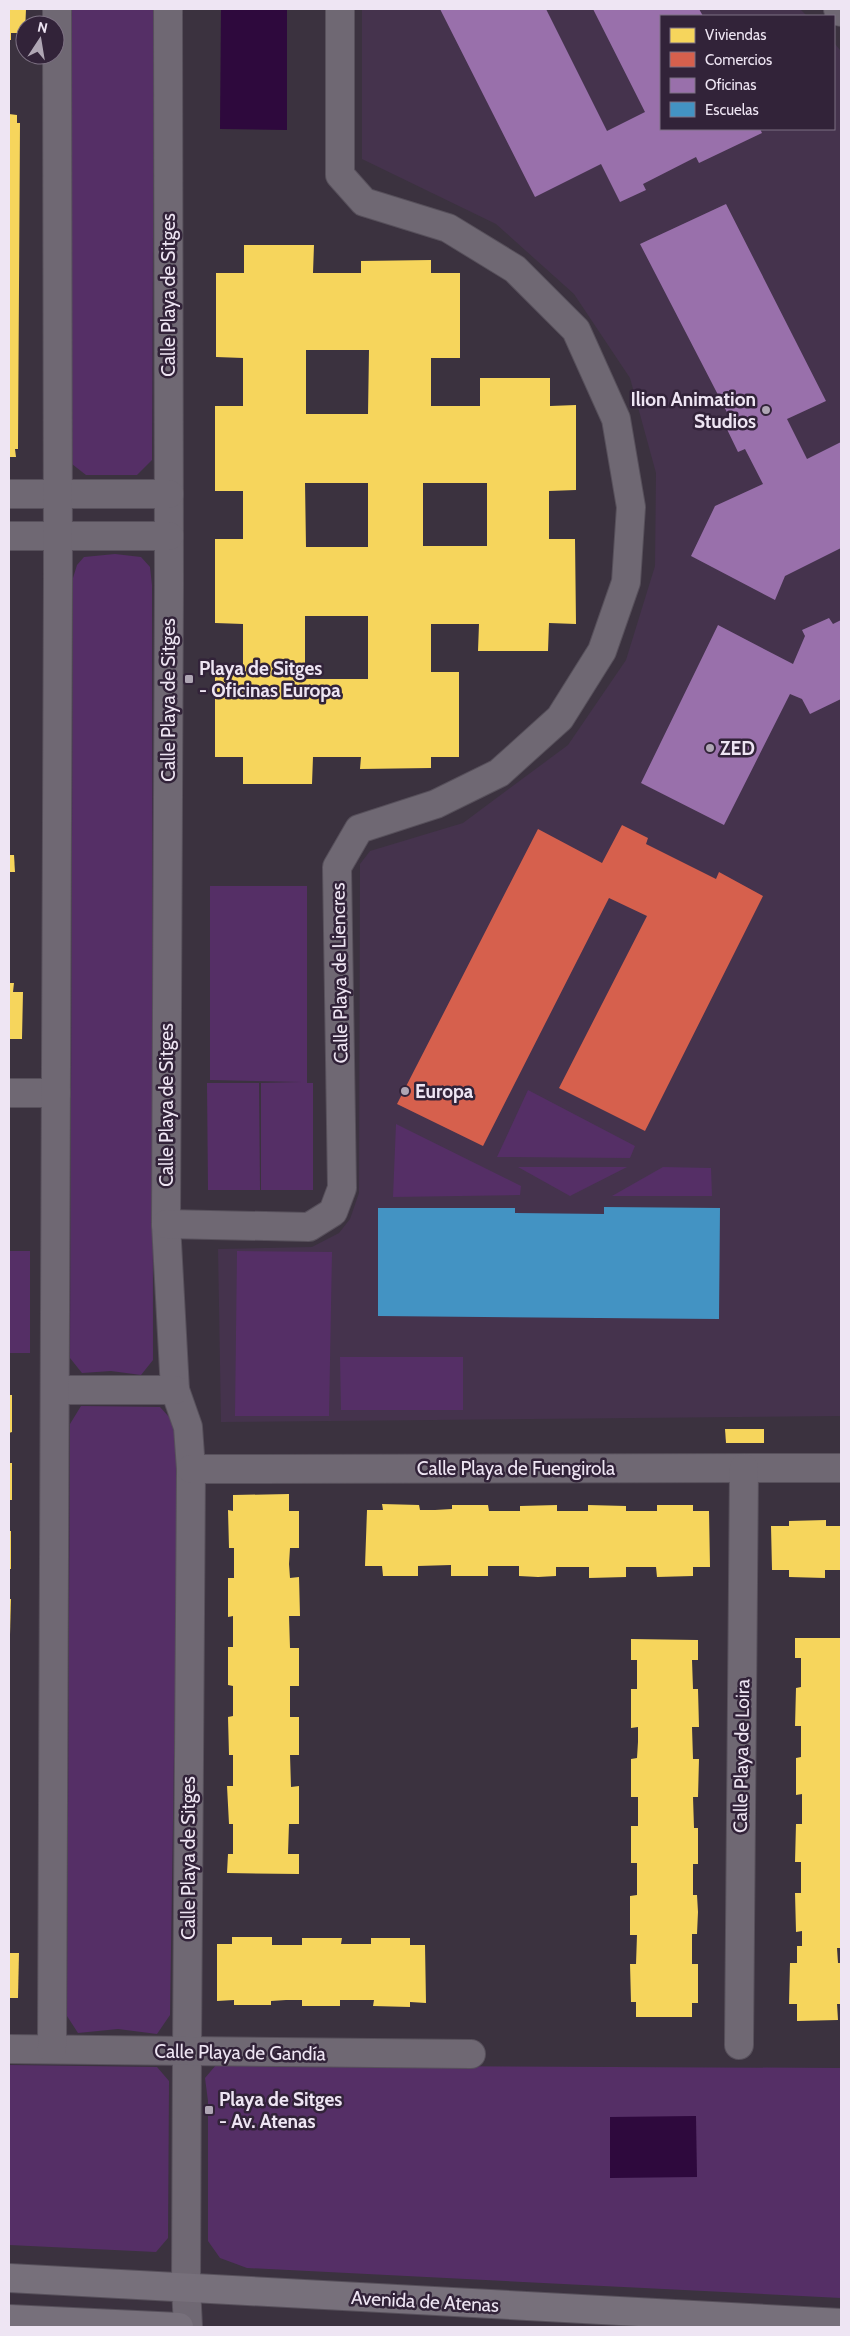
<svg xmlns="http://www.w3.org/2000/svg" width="850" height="2336" font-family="Cabin,sans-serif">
  <rect width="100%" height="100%" fill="#3b323f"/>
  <path fill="#45334d" d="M 362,9 L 800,9 L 807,16 L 661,16 L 661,129 L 834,129 L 834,43 L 841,51 L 841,1416 L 221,1422 L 218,1249 L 312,1247 L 339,1233 L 350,1219 L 359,1193 L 360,864 L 370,851 L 463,823 L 568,745 L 626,660 L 655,566 L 656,473 L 630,378 L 574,294 L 496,224 L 362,159 Z"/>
  <g fill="#552f66">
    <path d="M 72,9 L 154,9 L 152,460 L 137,475 L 86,475 L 72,464 Z"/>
    <path d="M 115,554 L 141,557 L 150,567 L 152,585 L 153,1360 L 141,1375 L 111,1371 L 82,1373 L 70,1358 L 73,578 L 77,565 L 84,557 Z"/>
    <path d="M 210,886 L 307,886 L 307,1083 L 313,1083 L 313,1190 L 261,1190 L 261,1083 L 301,1082 L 210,1080 Z"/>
    <path d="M 207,1083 L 259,1083 L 260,1190 L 208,1190 Z"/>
    <path d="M 528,1090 L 635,1146 L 630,1158 L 497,1157 Z"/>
    <path d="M 396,1124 L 521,1186 L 520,1195 L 393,1197 Z"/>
    <path d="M 518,1167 L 627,1167 L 570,1196 Z"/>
    <path d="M 663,1167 L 711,1168 L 712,1196 L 612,1196 Z"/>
    <rect x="9" y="1251" width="21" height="102"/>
    <path d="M 237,1251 L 332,1252 L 329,1416 L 235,1416 Z"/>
    <path d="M 340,1357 L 463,1357 L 463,1410 L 341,1410 Z"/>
    <path d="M 81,1406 L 160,1407 L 179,1428 L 170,2015 L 157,2034 L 118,2029 L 78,2033 L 67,2016 L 70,1424 Z"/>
    <path d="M 9,2065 L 157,2067 L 169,2081 L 168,2238 L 156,2252 L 9,2245 Z"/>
    <path d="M 216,2065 L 841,2068 L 841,2298 L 247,2268 L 220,2258 L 208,2241 L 208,2101 L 205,2078 Z"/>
  </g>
  <g fill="#2e093d">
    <path d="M 221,9 L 287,9 L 287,130 L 220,129 Z"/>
    <path d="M 696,2116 L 697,2177 L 610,2178 L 610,2117 Z"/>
  </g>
  <g fill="#f6d55c" fill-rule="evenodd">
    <path d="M 9,9 L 26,9 L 25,33 L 11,33 L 11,40 L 9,40 Z"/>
    <path d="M 9,114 L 17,115 L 17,123 L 20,123 L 18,449 L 15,449 L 16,457 L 9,457 Z"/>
    <path d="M 244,245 L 314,245 L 313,273 L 361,273 L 361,261 L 431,260 L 431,273 L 460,273 L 460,358 L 431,358 L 431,406 L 480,406 L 480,378 L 550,378 L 550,406 L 576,405 L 576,490 L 549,491 L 549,539 L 575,539 L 576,624 L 549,623 L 548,651 L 478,651 L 479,624 L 431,624 L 431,672 L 459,672 L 459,757 L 431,757 L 431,768 L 360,769 L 361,757 L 313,757 L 312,784 L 243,784 L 243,757 L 215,757 L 215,672 L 243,672 L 243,624 L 215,623 L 215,539 L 243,539 L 243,491 L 215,491 L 215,406 L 243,406 L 243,358 L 216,357 L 216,273 L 244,273 ZM 306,350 L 369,350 L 368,414 L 306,414 ZM 305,483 L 368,483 L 368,547 L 306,547 ZM 423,483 L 487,483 L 487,546 L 423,546 ZM 305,616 L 368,616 L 368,679 L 305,679 Z"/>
    <path d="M 9,855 L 14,855 L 15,872 L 9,872 Z"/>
    <path d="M 9,983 L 14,983 L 13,992 L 23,992 L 22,1039 L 9,1039 Z"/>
    <path d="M 9,1395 L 12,1395 L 12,1432 L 9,1433 Z"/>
    <path d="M 725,1429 L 764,1429 L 764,1443 L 726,1443 Z"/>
    <rect x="9" y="1463" width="3" height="37"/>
    <path d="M 289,1494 L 289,1511 L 299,1511 L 299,1548 L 290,1548 L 289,1564 L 290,1578 L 299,1577 L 300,1616 L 289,1616 L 290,1648 L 299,1648 L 299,1686 L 290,1686 L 290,1717 L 299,1717 L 299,1755 L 290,1755 L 291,1787 L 299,1786 L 299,1824 L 289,1824 L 288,1854 L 299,1854 L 299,1874 L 227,1873 L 228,1854 L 233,1854 L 233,1824 L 229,1824 L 227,1786 L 233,1786 L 233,1755 L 229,1755 L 228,1717 L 233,1716 L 233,1686 L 228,1685 L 228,1647 L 233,1647 L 233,1616 L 228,1617 L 228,1578 L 234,1578 L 234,1548 L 229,1548 L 228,1510 L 233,1511 L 233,1495 Z"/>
    <path d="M 382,1504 L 419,1505 L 420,1510 L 435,1510 L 452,1509 L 452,1505 L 488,1505 L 489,1511 L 520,1511 L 520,1506 L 557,1505 L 557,1511 L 588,1511 L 588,1505 L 626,1506 L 626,1511 L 657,1511 L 657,1505 L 693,1505 L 693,1511 L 709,1511 L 710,1567 L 693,1567 L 693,1576 L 657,1577 L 656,1567 L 626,1567 L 626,1577 L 589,1578 L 589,1567 L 556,1567 L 556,1576 L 538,1577 L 519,1576 L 519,1566 L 488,1566 L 488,1576 L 451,1576 L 451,1565 L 418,1566 L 418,1576 L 383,1576 L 382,1566 L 365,1566 L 367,1510 L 383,1510 Z"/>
    <path d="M 826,1520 L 826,1526 L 841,1526 L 841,1570 L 825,1570 L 825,1578 L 789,1577 L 789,1570 L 772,1570 L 771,1526 L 789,1526 L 789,1521 Z"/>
    <rect x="9" y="1531" width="2" height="38"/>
    <path d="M 9,1599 L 11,1599 L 10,1635 L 9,1635 Z"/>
    <path d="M 795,1638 L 841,1638 L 841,1948 L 837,1948 L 838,1963 L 841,1963 L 841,2004 L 837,2004 L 838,2020 L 797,2021 L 797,2004 L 789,2004 L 790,1963 L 797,1963 L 797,1946 L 802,1946 L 802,1931 L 796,1932 L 795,1893 L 801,1893 L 801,1862 L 795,1862 L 796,1824 L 802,1824 L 802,1794 L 796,1795 L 796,1758 L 801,1757 L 801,1726 L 795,1726 L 796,1688 L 801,1687 L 801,1658 L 795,1658 Z"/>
    <path d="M 631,1639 L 698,1640 L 698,1660 L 692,1660 L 693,1689 L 698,1689 L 699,1727 L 692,1727 L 693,1759 L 699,1759 L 698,1797 L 693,1797 L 694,1828 L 698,1828 L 698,1864 L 693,1864 L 693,1895 L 697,1895 L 698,1912 L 697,1934 L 692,1934 L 692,1964 L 698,1964 L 698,2003 L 692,2003 L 692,2017 L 636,2017 L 636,2002 L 631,2002 L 630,1964 L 636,1964 L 637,1935 L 630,1935 L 630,1896 L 637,1895 L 637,1863 L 631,1863 L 631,1826 L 638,1826 L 638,1797 L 631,1797 L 631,1759 L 637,1758 L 638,1742 L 638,1727 L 631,1728 L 631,1689 L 637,1689 L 637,1660 L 631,1660 Z"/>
    <path d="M 232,1937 L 272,1937 L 272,1945 L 302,1945 L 302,1938 L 342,1938 L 341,1944 L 371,1944 L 371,1938 L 410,1938 L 410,1945 L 425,1945 L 426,2003 L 410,2002 L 410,2007 L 373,2006 L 374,2000 L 340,2000 L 340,2006 L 302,2006 L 302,2000 L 286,2000 L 271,2001 L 271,2005 L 234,2005 L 234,2000 L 217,2001 L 217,1944 L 232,1944 Z"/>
    <path d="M 9,1953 L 19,1953 L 18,1998 L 9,1998 Z"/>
  </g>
  <path fill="#d6604d" d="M 622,825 L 648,838 L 646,844 L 716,879 L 719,872 L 763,896 L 645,1131 L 559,1088 L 647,916 L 609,898 L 483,1146 L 397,1104 L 538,829 L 602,863 Z"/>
  <g fill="#9970ab">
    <path d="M 440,9 L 546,9 L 607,131 L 645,112 L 593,9 L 699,9 L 703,16 L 661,16 L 661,129 L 760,129 L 762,133 L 699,163 L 696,157 L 643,184 L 646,190 L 620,202 L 601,164 L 535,197 Z"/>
    <path d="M 726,204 L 826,401 L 787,419 L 807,459 L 841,442 L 841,548 L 785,576 L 775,600 L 691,556 L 715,506 L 763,484 L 745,449 L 738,452 L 723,421 L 730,418 L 640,244 Z"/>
    <path d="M 829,618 L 833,624 L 841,620 L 841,699 L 810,714 L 802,699 L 790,694 L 724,825 L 641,783 L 718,625 L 793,664 L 805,636 L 802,630 Z"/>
  </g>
  <path fill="#4393c3" d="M 604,1207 L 720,1208 L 719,1319 L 378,1316 L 378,1208 L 515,1208 L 515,1213 L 604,1214 Z"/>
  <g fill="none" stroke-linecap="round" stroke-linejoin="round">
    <g stroke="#57505b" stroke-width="30">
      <g id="minor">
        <path d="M 168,9 L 169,584 L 166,1224 L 175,1390 L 188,1427 L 191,1469 L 187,2051 L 186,2287 L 188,2327"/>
        <path d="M 838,9 L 841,12"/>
        <path d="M 9,494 L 169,494"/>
        <path d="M 9,536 L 169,536"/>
        <path d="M 9,1093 L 56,1093"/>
        <path d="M 166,1224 L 309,1227 L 333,1212 L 342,1188 L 337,867 L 359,829 L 436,804 L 499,773 L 560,718 L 602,651 L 626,582 L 631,507 L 616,419 L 576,330 L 515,269 L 448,228 L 364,202 L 340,175 L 340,9"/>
        <path d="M 55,1390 L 175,1390"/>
        <path d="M 191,1469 L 841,1468"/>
        <path d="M 739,2045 L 744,1468"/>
        <path d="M 9,2049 L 471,2054"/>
        <path d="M 52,2049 L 58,577 L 57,9"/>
      </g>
    </g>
    <g stroke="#57505b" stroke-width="30">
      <g id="secondary">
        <path d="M 9,2278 L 841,2323"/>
        <path d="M 9,2319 L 179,2327"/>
      </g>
    </g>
    <use href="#minor" stroke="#6f6873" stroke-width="28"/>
    <use href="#secondary" stroke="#77707b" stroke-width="28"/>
  </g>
  <g fill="#afa6b4" stroke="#322339" stroke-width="2">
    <circle cx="766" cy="410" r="5"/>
    <rect x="184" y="674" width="10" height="10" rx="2.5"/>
    <circle cx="710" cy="748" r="5"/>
    <circle cx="405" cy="1091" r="5"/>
    <rect x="204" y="2105" width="10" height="10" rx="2.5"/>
  </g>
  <g text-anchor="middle" stroke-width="5" stroke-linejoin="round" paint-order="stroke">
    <g font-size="19" fill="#eee5f3" stroke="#322339">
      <text transform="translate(168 295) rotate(-90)" y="7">Calle Playa de Sitges</text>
      <text transform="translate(168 700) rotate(-90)" y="7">Calle Playa de Sitges</text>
      <text transform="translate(339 973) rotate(-91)" y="7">Calle Playa de Liencres</text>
      <text transform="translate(166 1105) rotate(-90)" y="7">Calle Playa de Sitges</text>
      <text x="516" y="1475">Calle Playa de Fuengirola</text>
      <text transform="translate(741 1756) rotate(-89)" y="7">Calle Playa de Loira</text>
      <text transform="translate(188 1858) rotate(-90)" y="7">Calle Playa de Sitges</text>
      <text transform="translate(240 2052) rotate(1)" y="7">Calle Playa de Gandía</text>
      <text transform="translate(425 2301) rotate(3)" y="7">Avenida de Atenas</text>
    </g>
    <g font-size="19" font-weight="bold" fill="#eee5f3" stroke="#322339" text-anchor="start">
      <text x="756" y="406" text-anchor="end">Ilion Animation<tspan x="756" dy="22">Studios</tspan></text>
      <text x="199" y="675">Playa de Sitges<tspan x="199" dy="22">- Oficinas Europa</tspan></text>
      <text x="720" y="755">ZED</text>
      <text x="415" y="1098">Europa</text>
      <text x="219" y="2106">Playa de Sitges<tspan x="219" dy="22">- Av. Atenas</tspan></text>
    </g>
  </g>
  <rect width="850" height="2336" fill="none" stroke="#eee5f3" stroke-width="20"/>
  <rect x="660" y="15" width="175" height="115" fill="#322339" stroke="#7d7183"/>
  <rect x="670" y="28" width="25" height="15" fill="#f6d55c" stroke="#7d7183"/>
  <text x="705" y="40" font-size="15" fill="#eee5f3">Viviendas</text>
  <rect x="670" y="52" width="25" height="15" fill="#d6604d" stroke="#7d7183"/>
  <text x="705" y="65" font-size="15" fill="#eee5f3">Comercios</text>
  <rect x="670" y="78" width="25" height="15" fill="#9970ab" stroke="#7d7183"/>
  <text x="705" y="90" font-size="15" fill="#eee5f3">Oficinas</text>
  <rect x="670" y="102" width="25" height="15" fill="#4393c3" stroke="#7d7183"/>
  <text x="705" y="115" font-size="15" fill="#eee5f3">Escuelas</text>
  <g transform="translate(40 40) rotate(12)"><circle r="24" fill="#322339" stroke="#7d7183"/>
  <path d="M0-4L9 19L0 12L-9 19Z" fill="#afa6b4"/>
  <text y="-8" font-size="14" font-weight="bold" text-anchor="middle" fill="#eee5f3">N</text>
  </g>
</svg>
